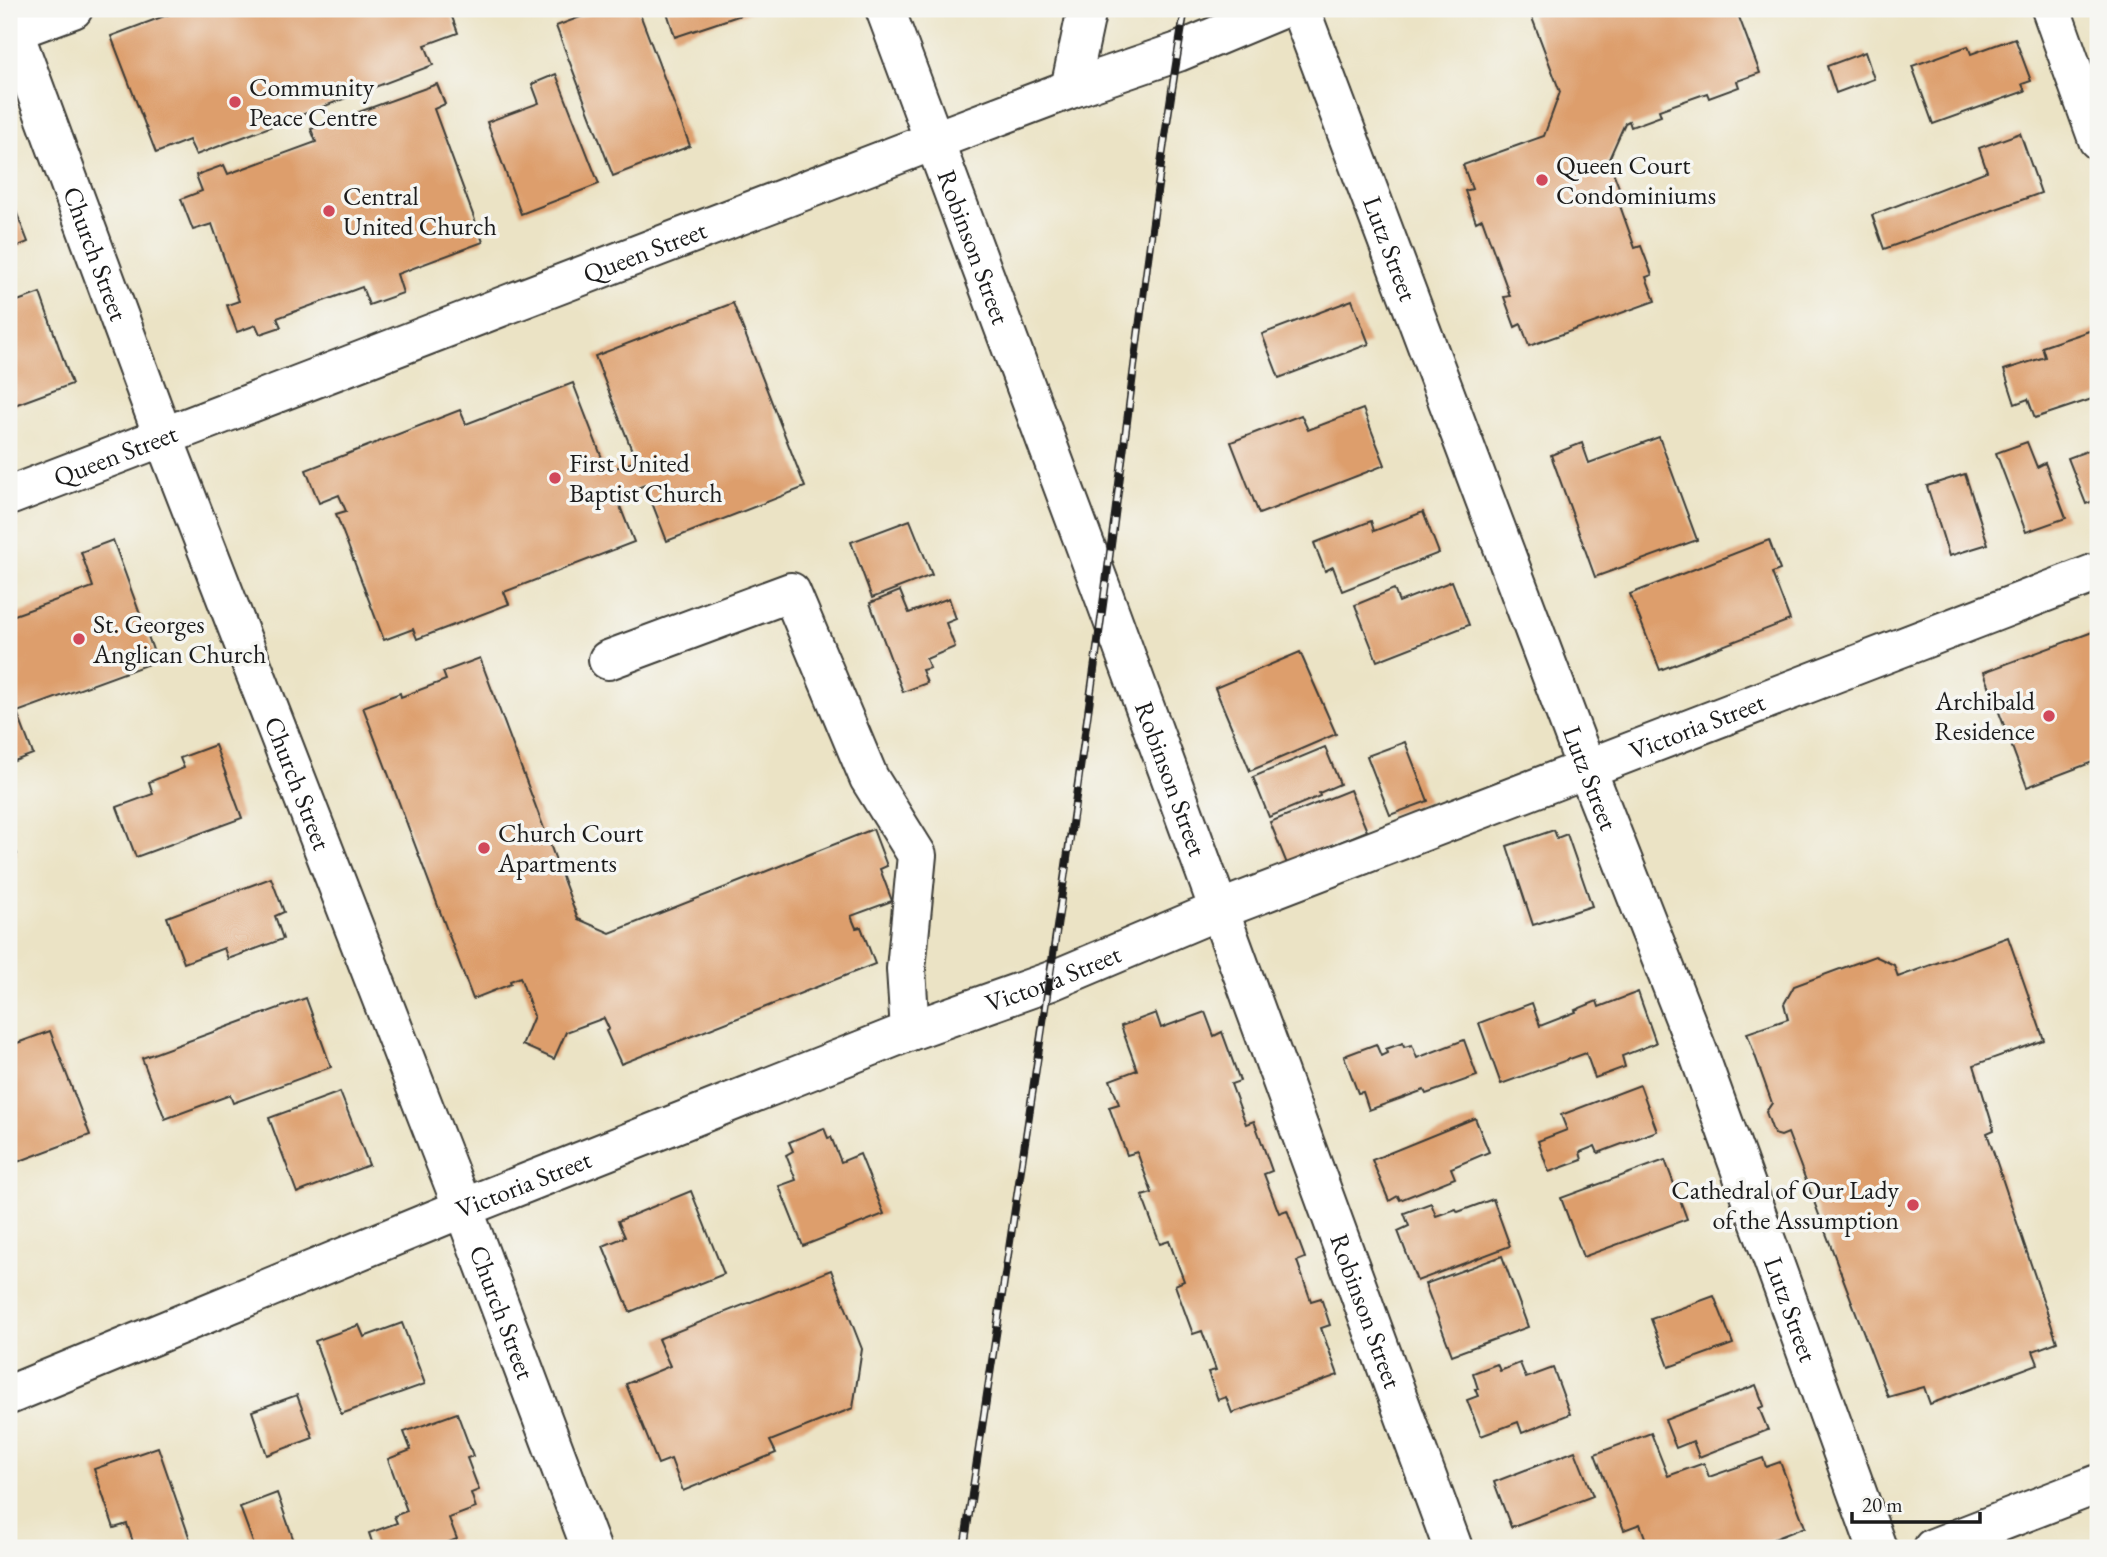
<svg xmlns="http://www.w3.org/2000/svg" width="2107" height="1557" font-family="'EB Garamond',serif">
  <rect width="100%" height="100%" fill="#f6f6f2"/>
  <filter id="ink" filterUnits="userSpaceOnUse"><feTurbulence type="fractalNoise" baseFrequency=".0143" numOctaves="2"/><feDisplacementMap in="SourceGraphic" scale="14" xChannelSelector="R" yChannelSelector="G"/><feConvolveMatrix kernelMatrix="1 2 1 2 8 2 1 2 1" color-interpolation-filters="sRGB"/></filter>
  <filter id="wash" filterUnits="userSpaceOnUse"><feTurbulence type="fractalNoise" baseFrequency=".00686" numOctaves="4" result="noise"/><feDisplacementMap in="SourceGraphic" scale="28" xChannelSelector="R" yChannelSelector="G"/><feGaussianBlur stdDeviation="1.57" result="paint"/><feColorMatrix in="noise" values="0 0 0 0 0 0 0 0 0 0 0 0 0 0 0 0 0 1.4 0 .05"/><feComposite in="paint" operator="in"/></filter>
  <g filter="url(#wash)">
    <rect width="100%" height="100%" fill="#ebe3c5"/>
    <g id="blocks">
      <g fill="#dd9e6c">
        <path d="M 183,9 L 449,9 L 458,33 L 425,45 L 433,65 L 196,155 L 189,140 L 156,153 L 111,36 Z"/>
        <path d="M 602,9 L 638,9 L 690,146 L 613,176 L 556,26 Z"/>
        <path d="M 666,9 L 759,9 L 675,37 Z"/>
        <path d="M 1548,9 L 1736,9 L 1760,73 L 1737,81 L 1739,87 L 1709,98 L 1707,93 L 1659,110 L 1661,116 L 1631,127 L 1629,121 L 1625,123 L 1605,168 L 1606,170 L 1612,169 L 1623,198 L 1618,200 L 1635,248 L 1641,246 L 1652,275 L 1646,277 L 1655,301 L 1529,346 L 1521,324 L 1515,327 L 1504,297 L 1510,296 L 1482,219 L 1476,222 L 1465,191 L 1472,189 L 1463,165 L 1544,136 L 1560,92 L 1531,15 Z"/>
        <path d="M 2015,38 L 2031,81 L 2022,84 L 2025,91 L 1933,124 L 1912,66 L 1968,46 L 1971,54 Z"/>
        <path d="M 1865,52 L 1874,79 L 1836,93 L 1827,66 Z"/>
        <path d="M 556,74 L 599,184 L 521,214 L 487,122 L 539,103 L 532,84 Z"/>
        <path d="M 437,84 L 445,104 L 434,109 L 483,242 L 397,274 L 403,293 L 369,305 L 362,287 L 277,318 L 281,327 L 260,334 L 256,325 L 237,332 L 227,305 L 239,301 L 212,224 L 193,230 L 181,199 L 202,191 L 196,175 L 224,165 L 228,174 L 316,142 L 311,129 Z"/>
        <path d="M 2020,133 L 2041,193 L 1884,249 L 1872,215 L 1987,171 L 1979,148 Z"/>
        <path d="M 9,193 L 28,242 L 9,250 Z"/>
        <path d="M 40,293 L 72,384 L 9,407 L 9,304 Z"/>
        <path d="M 1352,300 L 1369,344 L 1279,378 L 1262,334 Z"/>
        <path d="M 733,303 L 805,487 L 667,541 L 645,485 L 616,496 L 634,542 L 504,592 L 509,604 L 417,639 L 413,629 L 384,640 L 336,514 L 346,511 L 339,495 L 319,503 L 306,470 L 460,410 L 466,424 L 573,383 L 607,471 L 636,461 L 595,356 Z"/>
        <path d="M 2098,328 L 2098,397 L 2035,418 L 2028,399 L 2015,404 L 2004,370 L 2045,357 L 2042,347 Z"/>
        <path d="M 1363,409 L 1385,465 L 1259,514 L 1231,442 L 1301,415 L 1308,430 Z"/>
        <path d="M 1659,437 L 1697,540 L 1595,577 L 1551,455 L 1582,443 L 1589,463 Z"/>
        <path d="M 2027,442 L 2037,467 L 2045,463 L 2066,518 L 2026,532 L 1996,453 Z"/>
        <path d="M 2098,447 L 2098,499 L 2086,504 L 2068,458 Z"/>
        <path d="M 1965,474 L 1988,544 L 1949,556 L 1927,486 Z"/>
        <path d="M 1423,512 L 1439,553 L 1342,591 L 1333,567 L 1325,571 L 1314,543 L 1371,521 L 1374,531 Z"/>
        <path d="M 910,520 L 932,575 L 872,598 L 851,542 Z"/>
        <path d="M 113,540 L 157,661 L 17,712 L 33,754 L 9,763 L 9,617 L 93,587 L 81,552 Z"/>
        <path d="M 1769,540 L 1780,570 L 1772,573 L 1790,620 L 1660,670 L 1630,594 Z"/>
        <path d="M 1452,581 L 1469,625 L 1377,661 L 1355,605 L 1394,589 L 1399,602 Z"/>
        <path d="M 900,591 L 909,613 L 949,598 L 956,619 L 946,623 L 955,647 L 926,659 L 930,668 L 922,670 L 927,683 L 903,692 L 870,603 Z"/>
        <path d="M 2098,630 L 2098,760 L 2027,787 L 1984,672 Z"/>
        <path d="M 1300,652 L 1336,734 L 1250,771 L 1215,688 Z"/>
        <path d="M 480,658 L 578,919 L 610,933 L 873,829 L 887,866 L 880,869 L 892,901 L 851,916 L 856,928 L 861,927 L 875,964 L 621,1064 L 606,1031 L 609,1029 L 604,1018 L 566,1032 L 554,1059 L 522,1045 L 534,1016 L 520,977 L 510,981 L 511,984 L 473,999 L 363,707 L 400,693 L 401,697 L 446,680 L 443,672 Z"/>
        <path d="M 1405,742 L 1428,801 L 1390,815 L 1367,756 Z"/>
        <path d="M 215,745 L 242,818 L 136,857 L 117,807 L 153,794 L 149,782 L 184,768 L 180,758 Z"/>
        <path d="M 1325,747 L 1340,784 L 1319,793 L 1320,796 L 1269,817 L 1253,777 Z"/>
        <path d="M 1350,790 L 1367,831 L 1287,864 L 1270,822 Z"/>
        <path d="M 1554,830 L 1557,838 L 1567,834 L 1592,906 L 1533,925 L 1507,846 Z"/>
        <path d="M 9,834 L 17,854 L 9,857 Z"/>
        <path d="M 271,878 L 284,912 L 275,916 L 283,939 L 228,959 L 224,948 L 184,963 L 167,917 Z"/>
        <path d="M 2008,937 L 2044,1040 L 1974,1065 L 1994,1130 L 1987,1133 L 2057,1342 L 2033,1351 L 2038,1364 L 1938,1401 L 1930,1404 L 1924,1387 L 1888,1397 L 1788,1133 L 1781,1136 L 1774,1134 L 1766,1112 L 1772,1103 L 1747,1033 L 1788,1019 L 1784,1004 L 1794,986 L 1875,956 L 1894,965 L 1898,977 Z"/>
        <path d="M 1638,992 L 1656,1043 L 1622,1056 L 1625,1067 L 1595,1078 L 1586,1053 L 1501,1084 L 1479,1023 L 1532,1003 L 1540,1026 L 1576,1012 L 1575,1010 L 1597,1001 L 1599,1007 Z"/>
        <path d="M 306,998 L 331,1067 L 233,1103 L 230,1095 L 165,1119 L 142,1058 Z"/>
        <path d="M 1205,1012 L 1214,1036 L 1222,1032 L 1240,1081 L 1231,1084 L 1246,1124 L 1254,1121 L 1272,1171 L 1264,1174 L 1279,1213 L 1287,1210 L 1305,1258 L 1297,1261 L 1311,1301 L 1321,1298 L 1330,1325 L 1321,1328 L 1338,1375 L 1232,1413 L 1226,1397 L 1218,1400 L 1208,1372 L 1216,1370 L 1202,1331 L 1193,1334 L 1175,1285 L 1184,1281 L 1169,1241 L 1160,1244 L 1142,1196 L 1152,1193 L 1137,1152 L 1127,1155 L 1109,1107 L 1119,1104 L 1110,1080 L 1137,1070 L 1121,1026 L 1156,1013 L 1161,1028 Z"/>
        <path d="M 50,1031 L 90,1135 L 9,1165 L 9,1046 Z"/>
        <path d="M 1464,1040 L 1477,1076 L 1426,1094 L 1424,1090 L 1369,1110 L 1363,1092 L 1358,1093 L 1344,1056 L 1376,1044 L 1381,1056 L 1387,1053 L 1386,1049 L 1403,1043 L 1404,1047 L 1412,1045 L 1417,1058 Z"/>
        <path d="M 1640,1085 L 1657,1131 L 1598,1153 L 1595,1146 L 1580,1152 L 1582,1160 L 1549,1172 L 1538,1141 L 1567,1130 L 1561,1115 Z"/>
        <path d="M 340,1092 L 369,1165 L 297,1193 L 269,1118 Z"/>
        <path d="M 1475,1118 L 1489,1152 L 1451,1168 L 1455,1178 L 1400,1200 L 1398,1196 L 1389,1201 L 1372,1160 Z"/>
        <path d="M 824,1128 L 828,1138 L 831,1137 L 841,1162 L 860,1154 L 884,1214 L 803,1246 L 779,1186 L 796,1180 L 786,1155 L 793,1151 L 789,1142 Z"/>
        <path d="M 1665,1160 L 1687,1219 L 1583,1257 L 1561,1198 Z"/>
        <path d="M 691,1191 L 724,1274 L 630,1312 L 603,1246 L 625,1237 L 618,1221 Z"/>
        <path d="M 1493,1199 L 1510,1246 L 1417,1281 L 1398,1231 L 1409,1226 L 1404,1213 L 1431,1203 L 1436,1216 L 1456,1209 L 1458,1212 Z"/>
        <path d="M 1502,1256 L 1528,1327 L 1452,1355 L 1425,1284 Z"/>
        <path d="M 831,1270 L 862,1349 L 853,1408 L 770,1441 L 776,1453 L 683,1491 L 671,1459 L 658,1464 L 626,1384 L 670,1366 L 658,1339 Z"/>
        <path d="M 1714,1296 L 1733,1344 L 1669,1367 L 1651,1319 Z"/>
        <path d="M 402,1323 L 425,1384 L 341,1414 L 315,1341 L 359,1325 L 364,1337 Z"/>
        <path d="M 1520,1363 L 1526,1378 L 1553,1368 L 1570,1414 L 1522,1433 L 1518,1422 L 1481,1436 L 1467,1400 L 1478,1396 L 1475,1389 L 1478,1389 L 1473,1373 L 1497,1364 L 1500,1371 Z"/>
        <path d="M 1756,1385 L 1764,1406 L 1759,1408 L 1768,1430 L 1699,1457 L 1693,1441 L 1676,1448 L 1665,1420 Z"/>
        <path d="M 297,1395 L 313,1438 L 267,1455 L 252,1411 Z"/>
        <path d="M 457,1413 L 473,1456 L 467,1458 L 479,1490 L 471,1493 L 476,1508 L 449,1518 L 457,1539 L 433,1548 L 374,1548 L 369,1533 L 397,1523 L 394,1516 L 407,1511 L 388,1459 L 411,1450 L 404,1432 Z"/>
        <path d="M 1651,1433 L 1668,1476 L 1704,1463 L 1709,1477 L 1763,1458 L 1766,1467 L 1780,1462 L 1805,1527 L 1751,1548 L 1649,1548 L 1640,1524 L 1624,1530 L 1595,1454 Z"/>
        <path d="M 158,1447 L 193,1548 L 135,1548 L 127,1524 L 114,1528 L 94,1469 Z"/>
        <path d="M 1575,1451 L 1593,1496 L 1511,1527 L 1494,1482 Z"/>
        <path d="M 277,1493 L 294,1541 L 273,1548 L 255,1548 L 240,1507 Z"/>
      </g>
    </g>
  </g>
  <g filter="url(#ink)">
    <use href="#blocks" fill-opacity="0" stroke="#3b3a35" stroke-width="2"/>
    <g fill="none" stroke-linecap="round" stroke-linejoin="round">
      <g stroke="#3b3a35" stroke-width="42">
        <g id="minor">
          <path id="s1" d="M 885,9 L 1104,596 L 1453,1548"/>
          <path id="s2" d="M 1300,9 L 1587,770 L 1698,1052 L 1877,1548"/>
          <path d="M 2051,9 L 2098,140"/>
          <path id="s3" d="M 9,19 L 163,436 L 463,1208 L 591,1548"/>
          <path d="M 13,31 L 73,9"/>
          <path d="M 1070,89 L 1087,9"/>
          <path id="s4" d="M 9,496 L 933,141 L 1070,89 L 1178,52 L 1281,9"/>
          <path d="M 608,660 L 791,592 L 869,778 L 917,855 L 906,969 L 910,1031"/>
          <path id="s5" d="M 9,1395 L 463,1208 L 910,1031 L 1051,981 L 1219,910 L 2098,572"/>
        </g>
      </g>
      <g stroke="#3b3a35" stroke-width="42">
        <path id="major" d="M 1933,1548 L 2098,1484"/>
      </g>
      <use href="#minor" stroke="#fff" stroke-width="38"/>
      <use href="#major" stroke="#fff" stroke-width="38"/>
      <g stroke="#1c1c1c" stroke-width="8">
        <path id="rail" d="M 964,1548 C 1011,1231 1061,915 1104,597 C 1131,401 1152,204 1185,9"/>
      </g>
      <use href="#rail" stroke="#f6f6f2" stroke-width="5" stroke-dasharray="16" stroke-linecap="butt"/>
    </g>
  </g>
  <g fill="#d1495b" stroke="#f6f6f2" stroke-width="2.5">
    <circle cx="235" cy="102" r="7"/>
    <circle cx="1542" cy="180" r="7"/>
    <circle cx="329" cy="211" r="7"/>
    <circle cx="555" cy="478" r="7"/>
    <circle cx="79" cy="639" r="7"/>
    <circle cx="2049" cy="716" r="7"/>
    <circle cx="484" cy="848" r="7"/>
    <circle cx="1913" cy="1205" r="7"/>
  </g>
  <g text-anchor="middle" stroke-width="7" stroke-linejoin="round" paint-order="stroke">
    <g font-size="26" fill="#1c1c1c" stroke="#f6f6f2" text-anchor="start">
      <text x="249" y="96">Community<tspan x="249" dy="30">Peace Centre</tspan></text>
      <text x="1556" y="174">Queen Court<tspan x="1556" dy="30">Condominiums</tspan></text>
      <text x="343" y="205">Central<tspan x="343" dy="30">United Church</tspan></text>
      <text x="569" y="472">First United<tspan x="569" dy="30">Baptist Church</tspan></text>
      <text x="93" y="633">St. Georges<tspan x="93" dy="30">Anglican Church</tspan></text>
      <text x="2035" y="710" text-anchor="end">Archibald<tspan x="2035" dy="30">Residence</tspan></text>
      <text x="498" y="842">Church Court<tspan x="498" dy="30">Apartments</tspan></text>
      <text x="1899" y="1199" text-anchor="end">Cathedral of Our Lady<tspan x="1899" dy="30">of the Assumption</tspan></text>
    </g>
    <g font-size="26" fill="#1c1c1c" stroke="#f6f6f2">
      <text dy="9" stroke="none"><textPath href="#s1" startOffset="254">Robinson Street</textPath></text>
      <text dy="9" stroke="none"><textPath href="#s2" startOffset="256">Lutz Street</textPath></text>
      <text dy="9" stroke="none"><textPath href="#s4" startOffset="681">Queen Street</textPath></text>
      <text dy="9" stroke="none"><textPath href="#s3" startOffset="250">Church Street</textPath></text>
      <text dy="9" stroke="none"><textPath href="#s4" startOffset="114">Queen Street</textPath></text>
      <text dy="9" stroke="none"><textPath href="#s5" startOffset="1816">Victoria Street</textPath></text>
      <text dy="9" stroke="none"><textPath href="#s1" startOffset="821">Robinson Street</textPath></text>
      <text dy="9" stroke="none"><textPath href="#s2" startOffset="822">Lutz Street</textPath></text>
      <text dy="9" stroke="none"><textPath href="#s3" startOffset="817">Church Street</textPath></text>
      <text dy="9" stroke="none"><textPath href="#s5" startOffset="1124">Victoria Street</textPath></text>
      <text dy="9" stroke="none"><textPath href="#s5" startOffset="556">Victoria Street</textPath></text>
      <text dy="9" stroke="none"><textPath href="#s2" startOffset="1390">Lutz Street</textPath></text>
      <text dy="9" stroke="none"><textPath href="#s1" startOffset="1388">Robinson Street</textPath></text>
      <text dy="9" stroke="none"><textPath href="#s3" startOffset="1384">Church Street</textPath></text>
    </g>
  </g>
  <rect width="2107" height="1557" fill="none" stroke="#f6f6f2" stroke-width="35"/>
  <path d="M1852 1512v10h128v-10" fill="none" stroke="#1c1c1c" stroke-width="3.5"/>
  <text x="1862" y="1512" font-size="21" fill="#1c1c1c" stroke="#f6f6f2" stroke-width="5" paint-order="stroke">20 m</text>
</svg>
